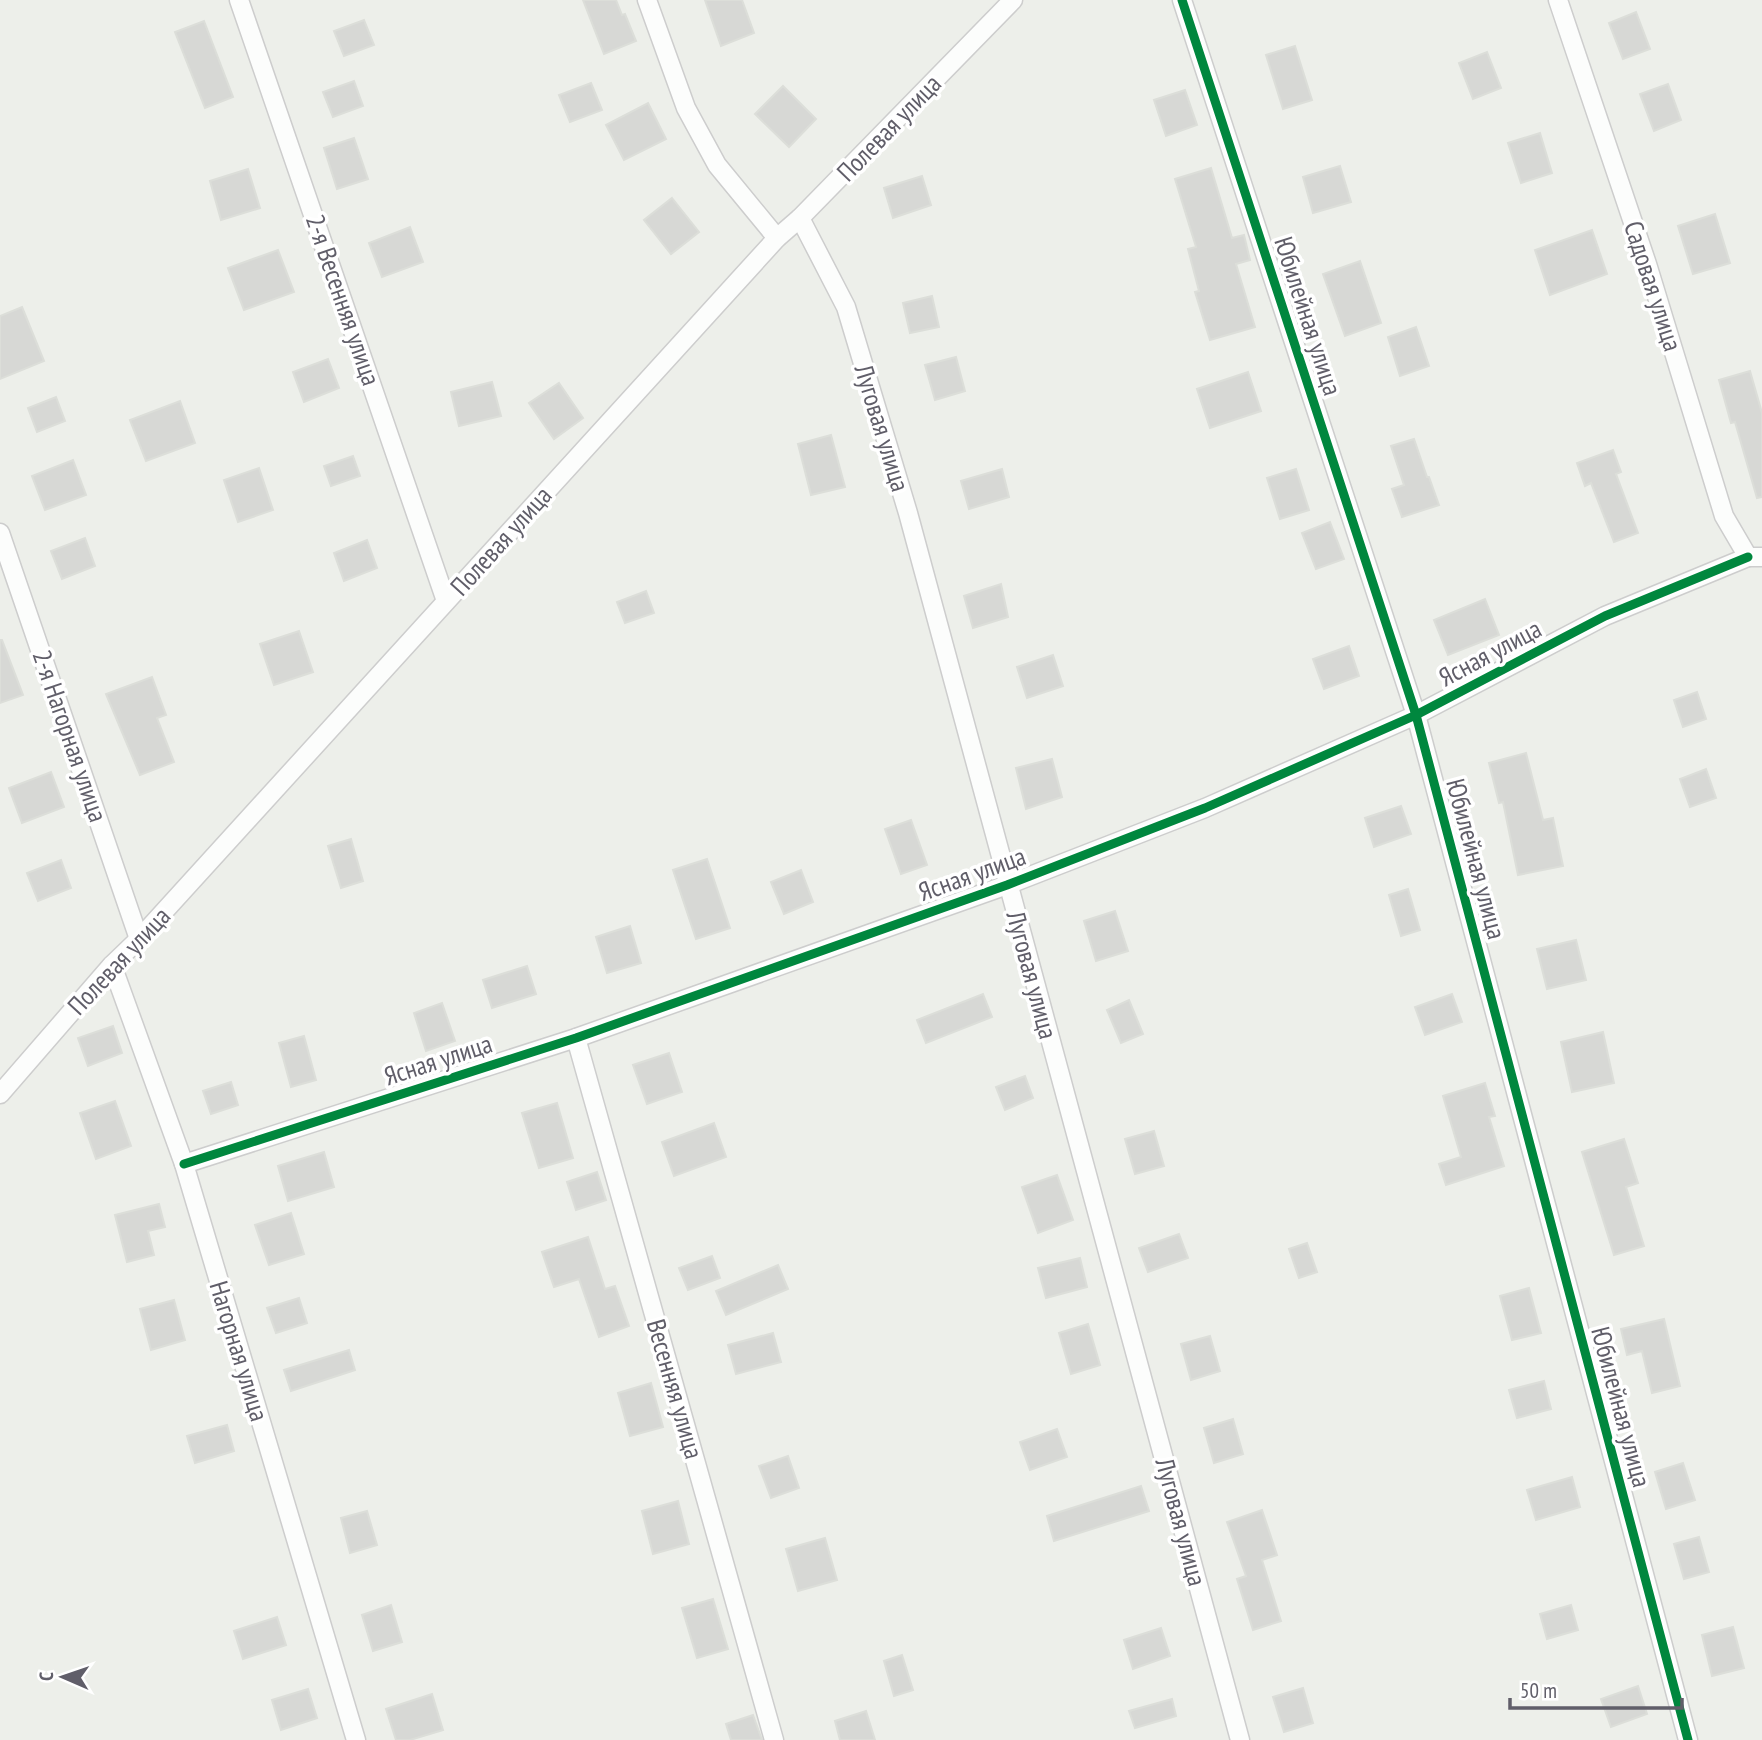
<svg xmlns="http://www.w3.org/2000/svg" width="1762" height="1740" font-family="'PT Sans Narrow',sans-serif">
  <rect width="100%" height="100%" fill="#edefea"/>
  <g fill="#d7d8d5" stroke="#dcded9" stroke-width="2">
    <path d="M 583,0 L 616,0 L 622,15 L 625,14 L 636,41 L 604,54 Z"/>
    <path d="M 705,0 L 742,0 L 754,33 L 721,46 Z"/>
    <path d="M 1636,12 L 1650,49 L 1623,59 L 1609,23 Z"/>
    <path d="M 364,20 L 374,45 L 344,56 L 334,31 Z"/>
    <path d="M 204,21 L 233,97 L 205,108 L 175,32 Z"/>
    <path d="M 1295,46 L 1312,100 L 1283,109 L 1266,55 Z"/>
    <path d="M 1487,52 L 1501,88 L 1473,99 L 1459,63 Z"/>
    <path d="M 354,81 L 363,106 L 333,117 L 323,92 Z"/>
    <path d="M 591,83 L 602,110 L 570,122 L 559,95 Z"/>
    <path d="M 1668,84 L 1681,120 L 1654,131 L 1640,94 Z"/>
    <path d="M 783,86 L 816,119 L 789,147 L 755,114 Z"/>
    <path d="M 1185,90 L 1197,125 L 1166,136 L 1154,100 Z"/>
    <path d="M 648,103 L 666,139 L 624,160 L 606,125 Z"/>
    <path d="M 1540,133 L 1552,173 L 1521,183 L 1508,143 Z"/>
    <path d="M 354,138 L 368,179 L 337,189 L 324,148 Z"/>
    <path d="M 1340,166 L 1351,202 L 1313,213 L 1303,177 Z"/>
    <path d="M 1211,168 L 1232,238 L 1244,235 L 1250,260 L 1236,264 L 1255,327 L 1210,340 L 1195,292 L 1199,291 L 1188,249 L 1196,247 L 1175,179 Z"/>
    <path d="M 248,169 L 260,208 L 221,220 L 210,181 Z"/>
    <path d="M 922,176 L 931,205 L 893,218 L 884,188 Z"/>
    <path d="M 672,198 L 699,232 L 671,254 L 644,220 Z"/>
    <path d="M 1715,214 L 1730,263 L 1693,274 L 1678,226 Z"/>
    <path d="M 410,227 L 423,262 L 382,277 L 369,243 Z"/>
    <path d="M 1592,230 L 1607,274 L 1550,295 L 1535,250 Z"/>
    <path d="M 278,250 L 294,292 L 244,310 L 228,268 Z"/>
    <path d="M 1360,261 L 1381,323 L 1345,336 L 1323,274 Z"/>
    <path d="M 932,296 L 939,327 L 910,333 L 903,303 Z"/>
    <path d="M 22,307 L 44,361 L 0,379 L 0,316 Z"/>
    <path d="M 1416,327 L 1429,366 L 1400,376 L 1388,337 Z"/>
    <path d="M 956,357 L 965,391 L 935,400 L 925,365 Z"/>
    <path d="M 328,359 L 339,388 L 304,402 L 293,372 Z"/>
    <path d="M 1750,371 L 1762,413 L 1762,497 L 1757,498 L 1735,422 L 1731,423 L 1719,380 Z"/>
    <path d="M 1248,372 L 1261,411 L 1210,428 L 1197,389 Z"/>
    <path d="M 492,382 L 501,416 L 459,426 L 451,392 Z"/>
    <path d="M 559,383 L 583,418 L 554,439 L 529,403 Z"/>
    <path d="M 56,397 L 65,421 L 37,432 L 28,408 Z"/>
    <path d="M 180,401 L 195,443 L 146,461 L 130,420 Z"/>
    <path d="M 831,435 L 845,487 L 811,495 L 798,444 Z"/>
    <path d="M 1414,439 L 1427,477 L 1429,477 L 1439,505 L 1402,517 L 1392,489 L 1404,485 L 1391,446 Z"/>
    <path d="M 1613,450 L 1621,472 L 1616,474 L 1638,533 L 1614,542 L 1591,483 L 1585,486 L 1577,463 Z"/>
    <path d="M 353,456 L 360,476 L 331,486 L 324,466 Z"/>
    <path d="M 73,460 L 86,495 L 45,510 L 32,476 Z"/>
    <path d="M 259,468 L 273,510 L 238,522 L 224,480 Z"/>
    <path d="M 1002,469 L 1009,497 L 969,509 L 961,481 Z"/>
    <path d="M 1296,469 L 1309,510 L 1280,519 L 1267,478 Z"/>
    <path d="M 1330,522 L 1344,559 L 1316,569 L 1302,533 Z"/>
    <path d="M 85,538 L 95,566 L 62,579 L 51,551 Z"/>
    <path d="M 367,540 L 377,568 L 344,581 L 334,553 Z"/>
    <path d="M 1001,584 L 1008,617 L 973,628 L 964,596 Z"/>
    <path d="M 646,591 L 654,613 L 625,623 L 617,602 Z"/>
    <path d="M 1485,599 L 1499,635 L 1448,655 L 1434,620 Z"/>
    <path d="M 299,631 L 313,672 L 274,685 L 260,644 Z"/>
    <path d="M 0,640 L 2,640 L 23,695 L 0,703 Z"/>
    <path d="M 1349,646 L 1359,676 L 1324,689 L 1313,659 Z"/>
    <path d="M 1053,655 L 1063,686 L 1027,698 L 1017,667 Z"/>
    <path d="M 152,677 L 166,715 L 157,718 L 174,762 L 140,775 L 106,694 Z"/>
    <path d="M 1697,692 L 1706,719 L 1683,727 L 1674,700 Z"/>
    <path d="M 1526,753 L 1543,820 L 1553,818 L 1563,866 L 1518,875 L 1503,802 L 1499,803 L 1489,763 Z"/>
    <path d="M 1052,759 L 1062,797 L 1026,809 L 1016,768 Z"/>
    <path d="M 1706,769 L 1716,798 L 1690,807 L 1680,779 Z"/>
    <path d="M 51,772 L 64,807 L 22,823 L 9,788 Z"/>
    <path d="M 1401,806 L 1411,834 L 1374,847 L 1365,818 Z"/>
    <path d="M 911,820 L 927,865 L 901,874 L 885,829 Z"/>
    <path d="M 351,839 L 363,881 L 341,888 L 328,846 Z"/>
    <path d="M 707,859 L 730,928 L 696,939 L 673,870 Z"/>
    <path d="M 61,860 L 71,888 L 38,901 L 27,873 Z"/>
    <path d="M 801,870 L 813,902 L 784,914 L 771,882 Z"/>
    <path d="M 1408,889 L 1420,930 L 1401,936 L 1389,895 Z"/>
    <path d="M 1115,911 L 1128,951 L 1096,961 L 1084,921 Z"/>
    <path d="M 630,926 L 641,963 L 607,973 L 596,937 Z"/>
    <path d="M 1576,940 L 1586,980 L 1547,989 L 1537,949 Z"/>
    <path d="M 527,966 L 536,994 L 492,1008 L 483,980 Z"/>
    <path d="M 983,994 L 992,1017 L 926,1043 L 917,1020 Z"/>
    <path d="M 1452,994 L 1462,1022 L 1425,1035 L 1415,1007 Z"/>
    <path d="M 1129,1000 L 1143,1034 L 1121,1043 L 1107,1010 Z"/>
    <path d="M 442,1003 L 455,1041 L 426,1051 L 414,1013 Z"/>
    <path d="M 113,1026 L 122,1053 L 88,1066 L 78,1038 Z"/>
    <path d="M 1603,1032 L 1614,1083 L 1572,1092 L 1561,1042 Z"/>
    <path d="M 304,1036 L 316,1080 L 291,1087 L 279,1043 Z"/>
    <path d="M 669,1053 L 682,1092 L 647,1104 L 633,1065 Z"/>
    <path d="M 1025,1076 L 1033,1098 L 1005,1110 L 996,1087 Z"/>
    <path d="M 231,1082 L 238,1105 L 211,1114 L 203,1091 Z"/>
    <path d="M 1485,1083 L 1495,1116 L 1489,1117 L 1504,1166 L 1446,1185 L 1439,1164 L 1461,1157 L 1443,1096 Z"/>
    <path d="M 115,1101 L 131,1146 L 96,1159 L 80,1113 Z"/>
    <path d="M 557,1103 L 573,1158 L 539,1168 L 522,1113 Z"/>
    <path d="M 714,1123 L 726,1157 L 674,1176 L 662,1142 Z"/>
    <path d="M 1154,1131 L 1164,1166 L 1135,1174 L 1125,1139 Z"/>
    <path d="M 1624,1139 L 1638,1183 L 1626,1187 L 1644,1246 L 1614,1255 L 1582,1152 Z"/>
    <path d="M 324,1152 L 334,1187 L 288,1201 L 278,1166 Z"/>
    <path d="M 597,1172 L 606,1200 L 576,1210 L 567,1182 Z"/>
    <path d="M 1057,1175 L 1073,1220 L 1038,1233 L 1022,1187 Z"/>
    <path d="M 159,1204 L 165,1227 L 148,1231 L 154,1255 L 127,1262 L 115,1215 Z"/>
    <path d="M 291,1213 L 304,1254 L 269,1265 L 255,1225 Z"/>
    <path d="M 1179,1234 L 1188,1258 L 1148,1272 L 1139,1248 Z"/>
    <path d="M 588,1237 L 605,1289 L 615,1286 L 629,1326 L 599,1337 L 579,1279 L 554,1287 L 542,1252 Z"/>
    <path d="M 1307,1243 L 1317,1272 L 1299,1278 L 1289,1249 Z"/>
    <path d="M 712,1256 L 720,1278 L 688,1290 L 679,1268 Z"/>
    <path d="M 1080,1258 L 1087,1287 L 1046,1298 L 1038,1268 Z"/>
    <path d="M 778,1265 L 788,1289 L 726,1315 L 716,1291 Z"/>
    <path d="M 1529,1288 L 1541,1333 L 1512,1340 L 1500,1296 Z"/>
    <path d="M 299,1298 L 307,1323 L 276,1333 L 267,1308 Z"/>
    <path d="M 174,1300 L 185,1340 L 151,1350 L 140,1309 Z"/>
    <path d="M 1664,1319 L 1680,1386 L 1652,1393 L 1642,1351 L 1627,1355 L 1621,1329 Z"/>
    <path d="M 1088,1324 L 1100,1365 L 1071,1374 L 1059,1333 Z"/>
    <path d="M 773,1333 L 781,1362 L 736,1374 L 728,1345 Z"/>
    <path d="M 1210,1336 L 1220,1371 L 1191,1380 L 1181,1344 Z"/>
    <path d="M 349,1350 L 355,1370 L 291,1391 L 284,1370 Z"/>
    <path d="M 1544,1381 L 1551,1409 L 1517,1418 L 1509,1390 Z"/>
    <path d="M 651,1383 L 663,1427 L 630,1436 L 618,1393 Z"/>
    <path d="M 1233,1419 L 1243,1454 L 1214,1463 L 1204,1428 Z"/>
    <path d="M 227,1425 L 234,1451 L 195,1463 L 187,1436 Z"/>
    <path d="M 1057,1429 L 1067,1457 L 1030,1470 L 1020,1442 Z"/>
    <path d="M 788,1456 L 799,1488 L 771,1498 L 759,1466 Z"/>
    <path d="M 1683,1463 L 1695,1500 L 1666,1509 L 1655,1472 Z"/>
    <path d="M 1572,1477 L 1580,1507 L 1536,1520 L 1527,1490 Z"/>
    <path d="M 1141,1486 L 1149,1511 L 1054,1541 L 1047,1516 Z"/>
    <path d="M 678,1501 L 689,1544 L 653,1554 L 642,1511 Z"/>
    <path d="M 1262,1510 L 1277,1555 L 1262,1560 L 1281,1621 L 1253,1630 L 1237,1579 L 1246,1576 L 1227,1522 Z"/>
    <path d="M 367,1511 L 377,1545 L 350,1553 L 341,1518 Z"/>
    <path d="M 1699,1537 L 1709,1572 L 1684,1579 L 1674,1544 Z"/>
    <path d="M 825,1538 L 837,1580 L 798,1591 L 786,1549 Z"/>
    <path d="M 713,1599 L 728,1649 L 697,1658 L 682,1608 Z"/>
    <path d="M 391,1605 L 402,1642 L 373,1651 L 362,1615 Z"/>
    <path d="M 1571,1605 L 1578,1630 L 1547,1639 L 1540,1614 Z"/>
    <path d="M 277,1617 L 286,1645 L 243,1659 L 234,1631 Z"/>
    <path d="M 1733,1627 L 1744,1668 L 1712,1676 L 1702,1635 Z"/>
    <path d="M 1161,1628 L 1170,1656 L 1133,1669 L 1124,1640 Z"/>
    <path d="M 902,1655 L 913,1690 L 894,1696 L 884,1661 Z"/>
    <path d="M 1638,1686 L 1647,1714 L 1611,1727 L 1601,1699 Z"/>
    <path d="M 1303,1688 L 1313,1723 L 1284,1732 L 1273,1697 Z"/>
    <path d="M 308,1689 L 317,1718 L 281,1730 L 272,1700 Z"/>
    <path d="M 432,1694 L 443,1730 L 410,1740 L 396,1740 L 386,1709 Z"/>
    <path d="M 1172,1699 L 1176,1716 L 1135,1728 L 1129,1711 Z"/>
    <path d="M 866,1711 L 875,1740 L 840,1740 L 835,1721 Z"/>
    <path d="M 753,1715 L 762,1740 L 731,1740 L 726,1724 Z"/>
  </g>
  <g fill="none" stroke-linecap="round" stroke-linejoin="round">
    <g stroke="#cdcdcd" stroke-width="21">
      <g id="minor">
        <path d="M 239,0 L 446,601"/>
        <path d="M 647,0 L 686,108 L 717,165 L 777,238"/>
        <path d="M 1182,0 L 1416,715 L 1688,1740"/>
        <path d="M 1558,0 L 1647,264 L 1724,516 L 1748,557 L 1762,557"/>
        <path d="M 800,218 L 846,307 L 908,513 L 1240,1740"/>
        <path d="M 0,533 L 139,939"/>
        <path d="M 112,965 L 184,1164 L 356,1740"/>
        <path d="M 576,1038 L 774,1740"/>
        <path d="M 0,1094 L 112,965 L 139,939 L 777,238 L 800,218 L 1013,0"/>
        <path d="M 184,1164 L 576,1038 L 1007,885 L 1205,808 L 1416,715 L 1605,616 L 1748,557"/>
      </g>
    </g>
    <use href="#minor" stroke="#fcfdfc" stroke-width="18"/>
    <g stroke="#fff" stroke-width="13">
      <g id="cycleway">
        <path d="M 1182,0 L 1416,715 L 1688,1740"/>
        <path d="M 184,1164 L 576,1038 L 1007,885 L 1205,808 L 1416,715 L 1605,616 L 1748,557"/>
      </g>
    </g>
    <use href="#cycleway" stroke="#00873e" stroke-width="9"/>
  </g>
  <g text-anchor="middle" stroke-width="7" stroke-linejoin="round" paint-order="stroke">
    <g font-size="26" fill="#605e69" stroke="#fff">
      <text transform="translate(889 128) rotate(-46)" y="9">Полевая улица</text>
      <text transform="translate(1653 286) rotate(72)" y="9">Садовая улица</text>
      <text transform="translate(343 300) rotate(71)" y="9">2-я Весенняя улица</text>
      <text transform="translate(1308 316) rotate(72)" y="9">Юбилейная улица</text>
      <text transform="translate(882 428) rotate(73)" y="9">Луговая улица</text>
      <text transform="translate(501 541) rotate(-48)" y="9">Полевая улица</text>
      <text transform="translate(1490 653) rotate(-28)" y="9">Ясная улица</text>
      <text transform="translate(70 736) rotate(71)" y="9">2-я Нагорная улица</text>
      <text transform="translate(1476 859) rotate(75)" y="9">Юбилейная улица</text>
      <text transform="translate(972 874) rotate(-20)" y="9">Ясная улица</text>
      <text transform="translate(119 961) rotate(-47)" y="9">Полевая улица</text>
      <text transform="translate(1032 975) rotate(75)" y="9">Луговая улица</text>
      <text transform="translate(438 1060) rotate(-18)" y="9">Ясная улица</text>
      <text transform="translate(239 1351) rotate(73)" y="9">Нагорная улица</text>
      <text transform="translate(675 1389) rotate(74)" y="9">Весенняя улица</text>
      <text transform="translate(1621 1407) rotate(75)" y="9">Юбилейная улица</text>
      <text transform="translate(1181 1522) rotate(75)" y="9">Луговая улица</text>
    </g>
  </g>
  <g transform="translate(63 1677) rotate(272)" stroke="#ffffff" stroke-width="5" paint-order="stroke">
  <path d="M0-5L12 26L0 18L-12 26Z" fill="#605e69"/>
  <text y="-10" font-size="19" font-weight="bold" text-anchor="middle" fill="#605e69">С</text>
  </g>
  <path d="M1510 1698v10h172v-10" fill="none" stroke="#605e69" stroke-width="3.5"/>
  <text x="1520" y="1698" font-size="21" fill="#605e69" stroke="#ffffff" stroke-width="5" paint-order="stroke">50 m</text>
</svg>
